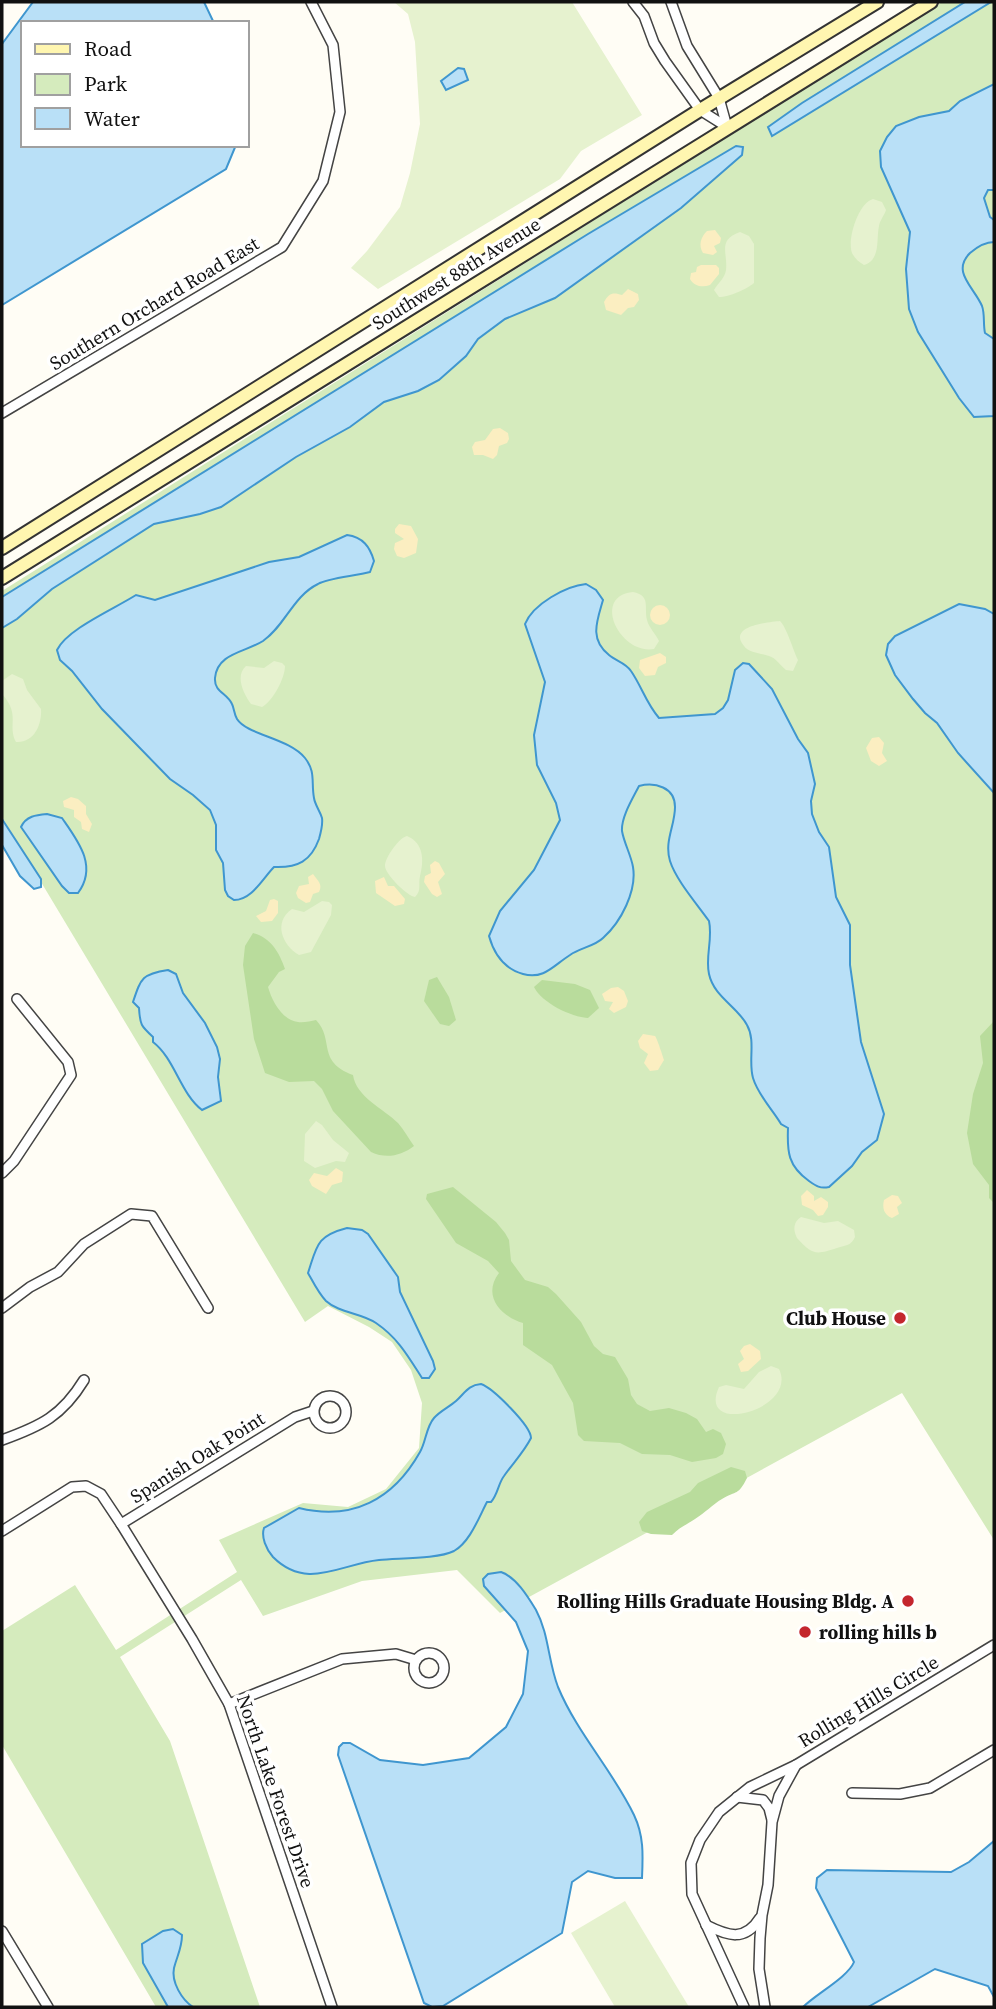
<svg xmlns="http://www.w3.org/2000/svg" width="996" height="2009" font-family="'Source Serif 4',serif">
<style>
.green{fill:#d5ebbd}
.forest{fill:#b9dc9c}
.sand{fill:#fbeec1}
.pitch{fill:#e6f2cf}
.water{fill:#b9e0f7;stroke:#3f96cf;stroke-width:2}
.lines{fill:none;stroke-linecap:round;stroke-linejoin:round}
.minor-casing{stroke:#444;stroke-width:12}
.secondary-casing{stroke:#333;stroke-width:16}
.minor{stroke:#fff;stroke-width:9}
.secondary{stroke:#fff6b0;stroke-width:12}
.poi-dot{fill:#c4262e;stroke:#fff;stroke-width:2.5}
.labels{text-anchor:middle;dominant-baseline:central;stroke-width:7;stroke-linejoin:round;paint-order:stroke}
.street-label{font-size:19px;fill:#111;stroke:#fff}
.poi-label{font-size:19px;font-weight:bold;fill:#111;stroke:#fff;text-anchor:end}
</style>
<rect width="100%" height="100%" fill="#fffdf5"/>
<polygon class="green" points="942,2 994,2 994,1540 902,1393 500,1613 457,1570 362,1581 263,1616 241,1580 120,1657 170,1741 260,2007 156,2007 2,1745 2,1631 75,1585 116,1650 237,1572 219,1540 303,1503 348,1507 386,1489 419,1448 422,1403 411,1370 392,1342 369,1327 328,1306 305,1322 2,817 2,591"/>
<g class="forest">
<path d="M253,933c18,5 26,19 32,36l-6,3 -11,15c4,14 14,33 30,35 5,1 13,-1 18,-2 19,20 0,41 37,55 3,22 31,34 45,48 6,7 11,16 16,23 -13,10 -28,13 -43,6l-38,-41 -11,-22 -8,-8 -25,1 -24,-9 -11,-34 -11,-74 2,-19z"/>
<polygon points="437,977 449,997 456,1020 449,1026 440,1024 424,1001 429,980"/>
<path d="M542,980l33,4 15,6 9,18 -11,10c-17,-1 -46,-15 -54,-31z"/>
<polygon points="994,1021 994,1203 989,1198 989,1185 973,1164 967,1133 973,1094 983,1063 980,1036"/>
<path d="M453,1187l43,35 9,11 4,7 2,21 14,19 23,7 8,7 25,28 13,24 9,8 12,3 13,22 3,16 6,9 13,7 19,-3 17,5 11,6 9,13 7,-3 8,4 5,11 -3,10 -7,4 -24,4 -22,-7 -28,-1 -22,-11 -36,-2 -6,-6 -5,-32 -21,-38 -29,-20v-22c-23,-7 -41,-28 -24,-50l-11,-12 -32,-18 -30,-44 1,-5z"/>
<path d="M731,1467l14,4 2,7c-9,18 -10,12 -25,21 -9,5 -17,14 -27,20 -9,6 -15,8 -23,16l-21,-1 -9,-3 -3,-9 8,-10 43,-20 8,-9z"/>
</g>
<g class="sand">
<path d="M715,230l6,8 -1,5 -6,3 3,6 -4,3 -10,-2c-5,-8 -2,-16 4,-22z"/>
<path d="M701,265h15l3,3v6l-9,11c-8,3 -16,1 -20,-6l1,-6 5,-1 1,-5z"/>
<path d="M628,289l10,5 1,6 -5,7 -6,1 -7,7 -15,-5 -2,-8c5,-9 9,-10 18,-7z"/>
<polygon points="500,428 508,433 509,439 507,443 499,446 497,455 493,459 483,455 474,455 472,447 475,442 485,440 493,429"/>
<polygon points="399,524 411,526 418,539 416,553 404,558 397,556 394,549 395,543 404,539 395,533 395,529"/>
<circle cx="660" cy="615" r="10"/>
<polygon points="660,653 666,657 666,663 658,667 655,675 645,676 639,668 640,660"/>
<polygon points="879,737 884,743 882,753 887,761 879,766 871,761 866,748 872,738"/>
<polygon points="71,797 78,799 86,806 86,814 92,824 89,832 82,829 81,822 74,817 74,810 64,807 63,801"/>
<polygon points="435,861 439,863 445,874 438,882 442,894 437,897 432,894 424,882 425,876 431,873 430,865"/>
<path d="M313,874c5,7 10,10 6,18l-6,2 -3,8 -4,1 -8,-5 -2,-5 3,-7 10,-2 -1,-7z"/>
<polygon points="384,877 388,886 394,886 405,899 404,904 395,906 376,893 375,881"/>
<polygon points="274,899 278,901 278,913 272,921 261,922 256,916 266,911 270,900"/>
<polygon points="618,987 624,991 628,1001 626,1007 614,1013 609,1009 613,1002 605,1001 602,994 611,988"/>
<path d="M643,1034l12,2c2,2 8,21 9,24l-6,10 -8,1 -6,-8 4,-9 -8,-6 -2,-7z"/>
<polygon points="336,1168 343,1172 342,1182 332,1185 326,1194 312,1186 309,1180 314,1173 327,1176"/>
<polygon points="807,1190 814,1196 814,1201 821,1197 828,1202 828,1207 823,1215 818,1216 813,1210 802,1205 801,1196"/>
<path d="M892,1195l6,1 4,7 -5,4 2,7 -7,4c-8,-3 -10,-10 -8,-18z"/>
<polygon points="750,1344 760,1351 761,1359 748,1371 741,1372 738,1364 744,1359 740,1351 744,1346"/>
</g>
<g class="pitch">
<polygon points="394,2 572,2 642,115 581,151 560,179 378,289 351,268 367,251 400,207 410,173 420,124 415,42 408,14"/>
<path d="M873,199l9,3 4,8c-2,6 -6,10 -7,16 -3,13 2,34 -15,39 -5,-3 -9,-6 -12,-12 -5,-13 6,-50 21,-54z"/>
<path d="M740,232l9,4 5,8v39c-7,6 -25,14 -35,14l-5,-7c4,-7 11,-12 12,-20 2,-17 -9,-30 14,-38z"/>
<path d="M633,592c18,4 11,14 14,28 2,8 9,14 12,21l-5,8c-34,6 -63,-53 -21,-57z"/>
<path d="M780,621c7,7 13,29 18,39l-5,11 -7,-1c-6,-5 -10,-12 -17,-14 -8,-3 -20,-3 -25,-10 -17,-20 25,-24 36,-25z"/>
<path d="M274,661l8,2 3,3c0,12 -12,35 -23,41l-11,-3c-8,-11 -16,-28 -5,-38l18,2z"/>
<path d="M12,674l11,5 4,11 14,19c1,16 -7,34 -25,33 -9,-17 5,-27 -14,-48v-13z"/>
<path d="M407,836c17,7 17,25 13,40 -2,9 2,14 -5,21 -8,-1 -30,-23 -30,-31 0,-9 15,-29 22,-30z"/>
<path d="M322,901l7,1 3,3 -1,10 -20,37 -12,3c-17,-10 -26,-33 -7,-46l12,3z"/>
<polygon points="316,1121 322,1125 333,1140 349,1153 345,1162 336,1161 315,1168 304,1161 305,1134"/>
<path d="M801,1217l23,6 14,-2 16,9 1,7c-4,9 -9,8 -18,11 -21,7 -25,7 -40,-10 -4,-8 -4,-16 4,-21z"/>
<path d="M771,1366l8,3c20,41 -83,68 -60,18l7,-2 18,4 15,-17z"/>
<polygon points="625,1901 689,2007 615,2007 571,1933"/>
</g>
<g class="water">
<polygon points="33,2 204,2 214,23 23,23 23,145 236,145 226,169 2,305 2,44"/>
<polygon points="965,2 991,2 772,136 768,127 802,103"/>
<polygon points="458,68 464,69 468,80 446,90 441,81"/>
<path d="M994,84v106h-6l-4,8 6,19 4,3v22c-9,0 -17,5 -24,11 -19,19 4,34 12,53 3,8 1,18 3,27l9,6v77l-20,1 -15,-19 -41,-66 -9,-23 -3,-40 4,-37 -29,-65 -1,-16 7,-14 9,-11 23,-9 30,-6 11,-10z"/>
<polygon points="736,146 743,147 742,155 681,208 555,298 505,319 478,339 466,356 439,380 418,391 384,402 350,427 296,457 221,507 200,514 154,524 52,589 17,619 2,628 2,597 588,234"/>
<path d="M347,535c16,2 23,12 27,26l-4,11c-14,4 -42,6 -52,12 -25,12 -33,42 -55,57 -17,11 -46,12 -48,37 -1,14 12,15 17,26 2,4 2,10 5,15 10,16 52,19 68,39 11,14 6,24 9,40 1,7 6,13 8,20 1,7 -1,14 -3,21 -8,22 -21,29 -45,28 -11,11 -22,33 -40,33l-6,-4 -3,-6 -2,-27 -7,-13v-25l-6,-15 -17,-15 -23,-16 -68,-70 -30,-38 -12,-11 -3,-10c10,-21 57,-41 79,-55l19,5 114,-38 30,-5z"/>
<path d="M586,584l10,6 7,10c-6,21 -14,39 6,55 7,6 17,8 22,16 11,16 15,32 28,47l56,-4 8,-6 5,-8 7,-30 8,-7 6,1 23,25 26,50 10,14 7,31 -4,17 1,13 7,18 10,15 7,50 14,28v40l11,77 23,72 -7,26 -15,12 -10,14 -23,21c-9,2 -13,-1 -20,-6 -21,-15 -22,-29 -21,-53l-7,-4c-9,-15 -23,-29 -28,-46 -5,-17 3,-37 -6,-53 -10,-19 -33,-28 -38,-51 -4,-17 4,-35 0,-53 -12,-17 -33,-41 -39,-60 -6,-20 5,-35 5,-54 0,-20 -20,-25 -36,-21 -6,12 -18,31 -17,45 2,12 9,24 11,36 4,24 -12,55 -30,71 -8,8 -23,10 -33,17 -16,10 -26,25 -47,19 -18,-5 -29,-20 -34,-38l11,-25 34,-41 26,-50 -4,-17 -19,-38 -3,-30 11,-53 -20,-58c8,-20 41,-38 61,-40z"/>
<polygon points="959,604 985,609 994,614 994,793 958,753 937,723 925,713 913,699 895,675 886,655 888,644 895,636"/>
<path d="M47,814l15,4c16,23 36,48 16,75h-9l-7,-7 -41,-59c5,-11 15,-12 26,-13z"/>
<polygon points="2,819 41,879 41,887 34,889 20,876 2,845"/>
<path d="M168,970l8,4 7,19 22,30 12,24 3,12 -2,18 3,24 -19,9c-22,-17 -27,-51 -49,-68v-5c-12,-11 -13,-12 -14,-29l-6,-6c8,-24 9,-28 35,-32z"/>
<path d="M347,1228l15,2 6,4 30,43 2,15 33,69 2,8 -6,9h-7c-14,-22 -24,-40 -46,-55 -14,-10 -37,-10 -50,-22 -7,-7 -13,-19 -18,-28 9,-27 8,-37 39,-45z"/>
<path d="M481,1384c12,4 50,42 50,54 -7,14 -18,25 -27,38 -6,8 -6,18 -13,26h-4c-8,15 -17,40 -33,49 -16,8 -56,7 -75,9 -39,4 -72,31 -106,-3 -7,-8 -12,-20 -9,-29l35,-20c53,13 94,-8 121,-56 6,-10 6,-25 14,-34 6,-7 15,-11 22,-17 9,-8 12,-16 25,-17z"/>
<path d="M501,1572c15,5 27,25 35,38 13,24 12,51 22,77 19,46 55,84 76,128 10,21 9,40 8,63h-27l-27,-7 -16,11 -10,51 -119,73 -11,1 -8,-4 -86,-248 1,-8 4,-4h7l30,17 43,5 46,-7 37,-31 17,-33 5,-43 -12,-29 -32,-36 -1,-7 5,-5z"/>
<path d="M994,1841v156l-6,-11 -53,-17 -67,38h-65c13,-13 45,-30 51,-45l-38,-74 1,-10 10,-8 124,2 18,-10z"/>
<path d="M173,1929l9,6c0,13 -5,21 -8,33 -3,14 8,32 19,39h-25l-25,-44 -1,-19 21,-13z"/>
</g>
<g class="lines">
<g class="minor-casing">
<g id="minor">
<polyline points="633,2 644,16 654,43 665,61 700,110 727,127"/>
<polyline points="671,2 687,46 719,98 727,127"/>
<polyline points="2,413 282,247 323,181 340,112 333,45 311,2"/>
<polyline points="2,1173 14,1161 71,1075 68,1062 17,999"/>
<polyline points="2,1308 30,1287 58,1272 84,1244 131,1214 152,1216 208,1308"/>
<circle cx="330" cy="1412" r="16"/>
<path d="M2,1440c39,-14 60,-24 82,-60"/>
<polyline points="121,1524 192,1639 229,1704 332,2007"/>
<polyline points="2,1531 72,1487 86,1486 101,1494 121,1524 295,1417 313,1411"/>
<circle cx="429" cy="1668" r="15"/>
<polyline points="229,1704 342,1659 396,1654 416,1660"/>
<polyline points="852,1793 900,1794 930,1788 994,1750"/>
<polyline points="737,1797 763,1800 769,1808 772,1820"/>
<path d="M706,1925c22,11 39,17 54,-7"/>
<polyline points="2,1931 48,2007"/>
<polyline points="744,2007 692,1894 691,1863 700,1840 719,1812 750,1787 796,1765 994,1645"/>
<polyline points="765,2007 759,1969 760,1938 762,1915 768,1885 772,1822 779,1796 796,1765"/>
</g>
</g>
<g class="secondary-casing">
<g id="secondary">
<polyline points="2,548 700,110 877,2"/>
<polyline points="2,578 931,2"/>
</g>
</g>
<use href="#minor" class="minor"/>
<use href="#secondary" class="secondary"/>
</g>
<g class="poi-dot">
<circle cx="900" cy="1318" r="7"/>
<circle cx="908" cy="1601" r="7"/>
<circle cx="805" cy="1632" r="7"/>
</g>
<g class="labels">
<g class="street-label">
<text transform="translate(456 273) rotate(-32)">Southwest 88th Avenue</text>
<text transform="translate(154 303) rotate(-31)">Southern Orchard Road East</text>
<text transform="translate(197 1457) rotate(-32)">Spanish Oak Point</text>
<text transform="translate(868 1701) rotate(-31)">Rolling Hills Circle</text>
<text transform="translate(276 1791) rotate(71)">North Lake Forest Drive</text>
</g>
<g class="poi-label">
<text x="886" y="1318">Club House</text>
<text x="894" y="1601">Rolling Hills Graduate Housing Bldg. A</text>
<text x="819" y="1632" text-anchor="start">rolling hills b</text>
</g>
</g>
<rect width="996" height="2009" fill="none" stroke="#111111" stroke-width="7"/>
<rect x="21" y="21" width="228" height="126" fill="#ffffff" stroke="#a0a0a0" stroke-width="2"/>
<rect x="35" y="44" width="35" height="10" fill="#fff6b0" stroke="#a0a0a0" stroke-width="2"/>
<text x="84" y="56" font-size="21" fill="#111111">Road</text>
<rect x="35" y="74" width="35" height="21" fill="#d5ebbd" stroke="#a0a0a0" stroke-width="2"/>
<text x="84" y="91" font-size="21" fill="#111111">Park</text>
<rect x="35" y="108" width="35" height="21" fill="#b9e0f7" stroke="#a0a0a0" stroke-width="2"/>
<text x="84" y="126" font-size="21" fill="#111111">Water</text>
</svg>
